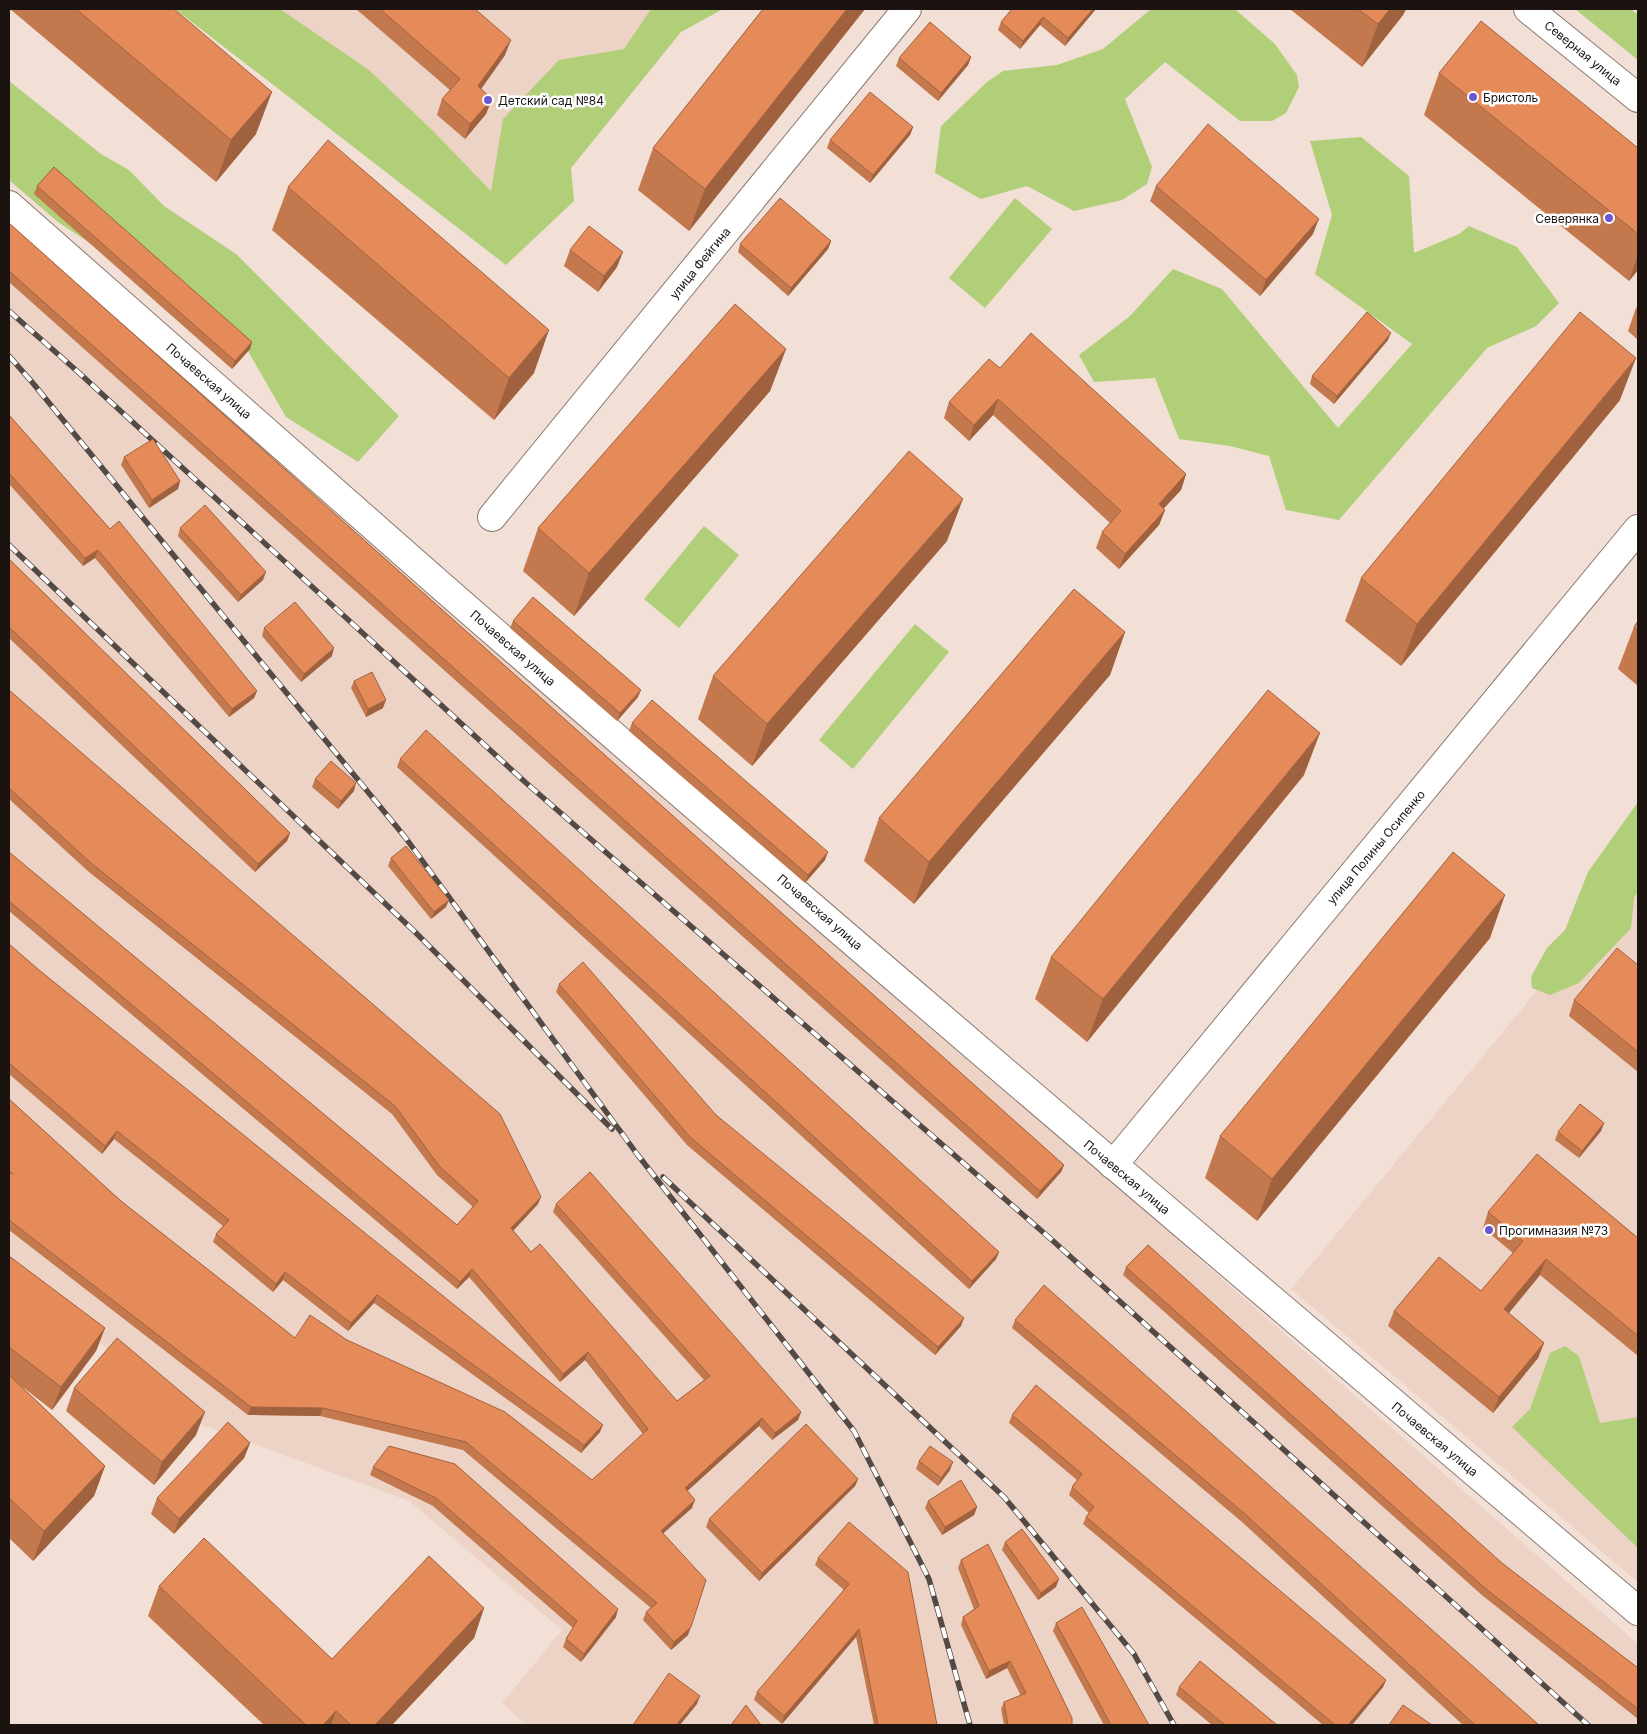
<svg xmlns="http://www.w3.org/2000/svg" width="1647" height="1734" font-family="Inter,sans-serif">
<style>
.built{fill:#edd3c5}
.green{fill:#b1ce79}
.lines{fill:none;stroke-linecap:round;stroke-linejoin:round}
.minor-casing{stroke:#8b7a71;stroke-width:30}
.tertiary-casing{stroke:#8b7a71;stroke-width:30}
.minor{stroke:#fff;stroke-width:28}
.tertiary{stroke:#fff;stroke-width:28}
.rail-casing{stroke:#544a45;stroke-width:5.5}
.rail{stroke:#fff;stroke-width:4;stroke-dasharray:11;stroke-linecap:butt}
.wall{fill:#c4784d}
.shaded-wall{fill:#a0613e}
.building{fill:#e48b59;stroke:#a0613e}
.poi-dot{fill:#6c57d1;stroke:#fff;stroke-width:2}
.labels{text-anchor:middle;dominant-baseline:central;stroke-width:5;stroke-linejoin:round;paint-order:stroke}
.street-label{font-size:12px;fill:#1a1310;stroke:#fff}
.poi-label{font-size:12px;fill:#1a1310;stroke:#fff;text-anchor:start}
</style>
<rect width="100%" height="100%" fill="#f2dfd6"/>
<g class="built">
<polygon points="241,9 699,9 515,238"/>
<polygon points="9,215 1638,1644 1638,1725 526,1725 502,1703 562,1630 409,1501 202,1425 9,1271"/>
<polygon points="1638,837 1638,1582 1291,1289 1582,936"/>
</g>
<g class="green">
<polygon points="175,9 280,9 369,70 432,130 491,191 503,119 559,60 624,49 651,9 723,9 681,32 571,168 574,201 506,265"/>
<polygon points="1151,9 1233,9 1236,10 1275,44 1297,75 1299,87 1286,113 1272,121 1240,121 1165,62 1125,99 1152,167 1147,184 1122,200 1074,211 1027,186 981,199 935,173 941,126 987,82 1003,71 1057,65 1103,49"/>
<polygon points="1575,9 1631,9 1638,15 1638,60"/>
<polygon points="9,81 101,154 129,170 164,206 236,254 399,416 358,462 286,417 245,346 58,222 9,180"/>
<polygon points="1361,137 1409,176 1414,253 1459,234 1469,226 1517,247 1559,303 1536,326 1487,348 1339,520 1286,510 1269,456 1230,446 1179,439 1155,378 1094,382 1079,355 1129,317 1173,269 1222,289 1338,428 1412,344 1315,274 1332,215 1310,141"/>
<polygon points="1015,198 1052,229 985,308 949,278"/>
<polygon points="704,526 739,555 679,628 644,599"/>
<polygon points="915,624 949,652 853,769 819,740"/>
<polygon points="1638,802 1638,891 1634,898 1631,928 1579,983 1550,995 1532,988 1531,977 1547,948 1565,930 1588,872"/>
<polygon points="1565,1346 1579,1356 1600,1423 1638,1417 1638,1548 1512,1427 1530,1409 1550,1353"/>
</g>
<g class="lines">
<g class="minor-casing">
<g id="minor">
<path d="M9,205c143,126 286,253 430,379 397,346 798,686 1199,1027"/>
<polyline points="492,517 907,9"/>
<polyline points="1113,1165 1638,529"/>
</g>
</g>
<g class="tertiary-casing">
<polyline id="tertiary" points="1528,9 1638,98"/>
</g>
<use href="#minor" class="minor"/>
<use href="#tertiary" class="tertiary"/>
<g class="rail-casing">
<g id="rail">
<polyline points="9,311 77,371 525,782 1052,1240 1588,1725"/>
<polyline points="9,356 32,382 206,595 405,837 637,1154 854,1431 929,1579 970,1725"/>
<polyline points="9,545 415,932 612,1129"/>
<polyline points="663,1177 1004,1497 1134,1654 1174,1725"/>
</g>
</g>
<use href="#rail" class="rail"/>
</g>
<g class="wall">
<polygon points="10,9 174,9 256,134 216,182"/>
<polygon points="356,9 475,9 505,55 481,89 492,99 486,114 465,139 437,115 442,99 450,90"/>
<polygon points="763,9 865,9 689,231 638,190 653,148"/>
<polygon points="1012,9 1096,9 1065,46 1040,25 1020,49 998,30 1001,22"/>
<polygon points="1290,9 1406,9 1403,15 1362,67"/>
<polygon points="971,57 968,65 938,101 896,66 899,58"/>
<polygon points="1439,73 1638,148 1638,270 1629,281 1424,115"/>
<polygon points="913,127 910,135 870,183 827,148 830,140"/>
<polygon points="37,186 252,342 250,349 232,369 34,194"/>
<polygon points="1156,186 1313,234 1260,296 1150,201"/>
<polygon points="288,187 534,373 494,420 272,230"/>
<polygon points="9,223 1064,1165 1061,1172 1037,1199 9,282"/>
<polygon points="831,241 828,249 788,296 738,252 740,244"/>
<polygon points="570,250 617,267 598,292 564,266"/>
<polygon points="1638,306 1638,340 1628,331 1636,308"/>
<polygon points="1388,340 1334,404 1310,384 1312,376"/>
<polygon points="786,349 770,391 574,616 523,571 538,528"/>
<polygon points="1000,368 1186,474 1181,490 1163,509 1165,510 1159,525 1119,569 1096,548 1102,532 1110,523 993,415 969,441 944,418 949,402"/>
<polygon points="1620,400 1401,666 1345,621 1361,578"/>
<polygon points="9,415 110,529 257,691 254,698 229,717 95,558 83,566 9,484"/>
<polygon points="124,457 180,481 178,489 149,508 121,465"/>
<polygon points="180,528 263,580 238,602 178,536"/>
<polygon points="947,541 752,766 698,719 713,676"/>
<polygon points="9,559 290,833 287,841 255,872 9,638"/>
<polygon points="513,621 638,697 617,721 510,628"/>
<polygon points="1638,621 1638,686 1618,669 1634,627"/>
<polygon points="264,628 332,656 301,682 262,636"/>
<polygon points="1125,632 1110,675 914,904 864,861 879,818"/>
<polygon points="354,681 383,708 366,717 351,688"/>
<polygon points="9,690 538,1204 513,1231 531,1252 677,1401 704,1380 553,1212 556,1204 801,1412 798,1420 772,1440 759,1426 687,1491 692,1508 663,1533 688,1635 671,1650 643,1620 646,1612 651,1608 463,1450 320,1416 248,1415 9,1230 9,1099 121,1201 295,1338 347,1340 592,1480 643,1434 585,1360 560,1382 469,1277 457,1289 9,911 9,852 457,1225 473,1207 437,1175 392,1114 89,872 9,799"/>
<polygon points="632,723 825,860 805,883 629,731"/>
<polygon points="400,759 999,1252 996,1259 969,1289 397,767"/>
<polygon points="1304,775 1087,1042 1035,999 1051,957"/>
<polygon points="315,779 354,791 338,809 312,787"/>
<polygon points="391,858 446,907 431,919 388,866"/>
<polygon points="1490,938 1257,1221 1205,1178 1220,1136"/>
<polygon points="9,944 39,970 600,1432 581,1453 374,1303 348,1331 283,1280 273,1292 213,1242 216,1234 223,1226 114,1139 102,1154 9,1074"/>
<polygon points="1638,965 1638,1072 1569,1016 1574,1000"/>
<polygon points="559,984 716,1115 961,1326 935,1355 687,1145 556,992"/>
<polygon points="1604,1123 1601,1131 1579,1158 1555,1140 1558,1132"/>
<polygon points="1488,1212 1638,1238 1638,1356 1540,1275 1509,1313 1544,1343 1538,1358 1493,1413 1388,1326 1394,1311 1481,1291 1513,1253 1483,1228"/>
<polygon points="9,1256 105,1328 96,1351 52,1410 20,1385 105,1466 94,1496 33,1561 9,1538"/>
<polygon points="1126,1267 1502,1563 1638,1668 1638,1719 1483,1596 1123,1275"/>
<polygon points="1015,1320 1539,1725 1463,1725 1242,1522 1012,1328"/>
<polygon points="74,1388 196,1435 154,1485 66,1411"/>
<polygon points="1012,1415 1386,1680 1383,1687 1352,1725 1323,1725 1083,1524 1086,1517 1089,1513 1069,1495 1072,1487 1077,1480 1009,1423"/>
<polygon points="250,1443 244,1458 174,1534 151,1514 157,1498"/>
<polygon points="919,1461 950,1470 938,1486 916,1469"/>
<polygon points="455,1464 616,1617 581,1662 563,1647 566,1639 573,1628 433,1506 370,1475 373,1467"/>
<polygon points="858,1479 855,1486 759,1581 706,1527 709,1519"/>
<polygon points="928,1501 977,1507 974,1515 942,1535 925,1508"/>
<polygon points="849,1522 937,1725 874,1725 856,1637 782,1724 754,1700 757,1692 844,1590 815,1565 818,1558"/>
<polygon points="1005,1542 1056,1587 1038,1600 1002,1550"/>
<polygon points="961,1560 1072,1725 1004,1725 1001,1709 1004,1702 1021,1696 1007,1668 986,1679 961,1625 963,1617 974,1609 958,1568"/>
<polygon points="159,1586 332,1659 484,1608 474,1638 392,1725 264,1725 148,1616"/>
<polygon points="1056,1623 1149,1725 1104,1725 1053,1631"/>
<polygon points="1179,1687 1277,1725 1212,1725 1176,1695"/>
</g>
<g class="shaded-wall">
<polygon points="847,9 865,9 689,231 705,189"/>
<polygon points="1093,9 1096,9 1065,46 1068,38"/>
<polygon points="1390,9 1406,9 1403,15 1362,67 1378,24"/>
<polygon points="1043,17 1040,25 1020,49 1023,41"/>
<polygon points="511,40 505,55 472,102 478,86"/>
<polygon points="971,57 968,65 938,101 941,93"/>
<polygon points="272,92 256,134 216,182 231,140"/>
<polygon points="492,99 486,114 465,139 470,124"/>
<polygon points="913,127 910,135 870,183 873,175"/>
<polygon points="1319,219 1313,234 1260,296 1266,280"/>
<polygon points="831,241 828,249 788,296 791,288"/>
<polygon points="623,252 617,267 598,292 604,276"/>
<polygon points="1638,255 1638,270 1629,281"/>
<polygon points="549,330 534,373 494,420 509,378"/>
<polygon points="1391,333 1388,340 1334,404 1337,396"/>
<polygon points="252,342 250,349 232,369 235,361"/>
<polygon points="786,349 770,391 574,616 589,573"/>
<polygon points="1636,358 1620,400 1401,666 1417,624"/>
<polygon points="998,399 993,415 969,441 974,425"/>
<polygon points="1186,474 1181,490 1153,520 1159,504"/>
<polygon points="180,481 178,489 149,508 152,500"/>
<polygon points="963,499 947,541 752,766 767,724"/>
<polygon points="1165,510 1159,525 1119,569 1125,554"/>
<polygon points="98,550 95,558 83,566 85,558"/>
<polygon points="266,572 263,580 238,602 241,595"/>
<polygon points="1125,632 1110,675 914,904 929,862"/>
<polygon points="334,648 332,656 301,682 304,674"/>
<polygon points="641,690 638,697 617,721 620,713"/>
<polygon points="257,691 254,698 229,717 232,709"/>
<polygon points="386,700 383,708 366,717 368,709"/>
<polygon points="1320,733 1304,775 1087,1042 1103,999"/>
<polygon points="356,783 354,791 338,809 341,801"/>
<polygon points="290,833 287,841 255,872 258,864"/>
<polygon points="828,852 825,860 805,883 808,875"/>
<polygon points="1505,895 1490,938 1257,1221 1272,1179"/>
<polygon points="449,900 446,907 431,919 434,912"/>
<polygon points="1604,1123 1601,1131 1579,1158 1582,1151"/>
<polygon points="117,1131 114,1139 102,1154 105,1146"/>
<polygon points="1064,1165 1061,1172 1037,1199 1040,1191"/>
<polygon points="541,1197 538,1204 508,1236 511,1228"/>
<polygon points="999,1252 996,1259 969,1289 972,1281"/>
<polygon points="1546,1259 1540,1275 1499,1325 1504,1309"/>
<polygon points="472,1269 469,1277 457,1289 460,1282"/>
<polygon points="285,1272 283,1280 273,1292 276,1284"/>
<polygon points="377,1295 374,1303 348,1331 351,1323"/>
<polygon points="964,1318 961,1326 935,1355 938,1347"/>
<polygon points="105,1328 96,1351 52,1410 61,1387"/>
<polygon points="1544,1343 1538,1358 1493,1413 1499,1397"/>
<polygon points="588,1352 585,1360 560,1382 563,1374"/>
<polygon points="251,1407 323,1408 320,1416 248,1415"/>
<polygon points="205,1412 196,1435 154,1485 162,1462"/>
<polygon points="801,1412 798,1420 772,1440 775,1433"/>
<polygon points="762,1418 759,1426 682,1496 685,1488"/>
<polygon points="603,1425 600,1432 581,1453 584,1445"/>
<polygon points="250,1443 244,1458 174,1534 179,1519"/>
<polygon points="953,1462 950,1470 938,1486 941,1478"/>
<polygon points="105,1466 94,1496 33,1561 44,1531"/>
<polygon points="858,1479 855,1486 759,1581 762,1573"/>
<polygon points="695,1500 692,1508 658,1538 661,1531"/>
<polygon points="977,1507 974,1515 942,1535 945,1527"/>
<polygon points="1059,1579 1056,1587 1038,1600 1041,1593"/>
<polygon points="484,1608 474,1638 392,1725 375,1725"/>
<polygon points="618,1609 616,1617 581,1662 584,1654"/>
<polygon points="691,1627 688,1635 671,1650 674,1642"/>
<polygon points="859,1629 856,1637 782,1724 784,1716"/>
<polygon points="1010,1661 1007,1668 986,1679 989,1671"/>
<polygon points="1386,1680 1383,1687 1352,1725 1348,1725"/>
<polygon points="700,1696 697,1704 680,1725 676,1725"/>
<polygon points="336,1711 331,1725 323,1725"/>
</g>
<g class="building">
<polygon points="76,9 174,9 272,92 231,140"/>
<polygon points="380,9 475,9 511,40 478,86 492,99 470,124 442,99 460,79"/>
<polygon points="763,9 847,9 705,189 653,148"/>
<polygon points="1012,9 1093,9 1068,38 1043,17 1023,41 1001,22"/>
<polygon points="1358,9 1390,9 1378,24"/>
<polygon points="1481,21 1638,148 1638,234 1439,73"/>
<polygon points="930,22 971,57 941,93 899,58"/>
<polygon points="870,92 913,127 873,175 830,140"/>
<polygon points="1208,124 1319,219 1266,280 1156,186"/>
<polygon points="328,140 549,330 509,378 288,187"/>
<polygon points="54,167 252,342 235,361 37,186"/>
<polygon points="780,198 831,241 791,288 740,244"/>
<polygon points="9,223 1064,1165 1040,1191 9,271"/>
<polygon points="589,226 623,252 604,276 570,250"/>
<polygon points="735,304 786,349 589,573 538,528"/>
<polygon points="1367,312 1391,333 1337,396 1312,376"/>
<polygon points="1580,312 1636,358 1417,624 1361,578"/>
<polygon points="1031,333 1186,474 1159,504 1165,510 1125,554 1102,532 1121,511 998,399 974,425 949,402 989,359 1000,368"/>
<polygon points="9,415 110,529 119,521 257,691 232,709 98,550 85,558 9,473"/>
<polygon points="153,439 180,481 152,500 124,457"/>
<polygon points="909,451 963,499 767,724 713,676"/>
<polygon points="205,505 266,572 241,595 180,528"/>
<polygon points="9,559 290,833 258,864 9,627"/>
<polygon points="1074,589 1125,632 929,862 879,818"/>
<polygon points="533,597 641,690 620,713 513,621"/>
<polygon points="295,602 334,648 304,674 264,628"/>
<polygon points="1638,621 1638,631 1634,627"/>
<polygon points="372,672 386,700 368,709 354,681"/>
<polygon points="9,690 500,1114 541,1197 511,1228 531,1252 540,1244 677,1401 710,1376 556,1204 590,1172 801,1412 775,1433 762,1418 685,1488 695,1500 661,1531 706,1580 691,1627 674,1642 646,1612 657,1603 466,1442 323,1408 251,1407 9,1220 9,1172 13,1174 9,1171 9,1099 121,1201 295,1338 310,1315 347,1340 505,1412 592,1480 648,1429 588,1352 563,1374 472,1269 460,1282 9,901 9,852 457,1225 478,1201 440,1167 395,1106 92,864 9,788"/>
<polygon points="1268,690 1320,733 1103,999 1051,957"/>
<polygon points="652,700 828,852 808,875 632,723"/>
<polygon points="426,730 999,1252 972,1281 400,759"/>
<polygon points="331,761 356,783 341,801 315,779"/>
<polygon points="406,846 449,900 434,912 391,858"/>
<polygon points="1453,852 1505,895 1272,1179 1220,1136"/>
<polygon points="9,944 39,970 603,1425 584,1445 377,1295 351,1323 285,1272 276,1284 216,1234 229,1220 117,1131 105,1146 9,1063"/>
<polygon points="1617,948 1638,965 1638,1052 1574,1000"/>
<polygon points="583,962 716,1115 964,1318 938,1347 690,1137 559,984"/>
<polygon points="1580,1104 1604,1123 1582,1151 1558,1132"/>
<polygon points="1537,1154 1638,1238 1638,1336 1546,1259 1504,1309 1544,1343 1499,1397 1394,1311 1439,1257 1481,1291 1523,1241 1488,1212"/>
<polygon points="1148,1245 1502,1563 1638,1668 1638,1709 1486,1589 1126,1267"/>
<polygon points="9,1256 105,1328 61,1387 9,1347"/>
<polygon points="1044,1285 1539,1725 1475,1725 1245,1514 1015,1320"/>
<polygon points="117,1338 205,1412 162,1462 74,1388"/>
<polygon points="9,1375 105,1466 44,1531 9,1498"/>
<polygon points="1036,1385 1386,1680 1348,1725 1335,1725 1086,1517 1094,1507 1072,1487 1082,1474 1012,1415"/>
<polygon points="228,1422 250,1443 179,1519 157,1498"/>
<polygon points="806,1424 858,1479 762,1573 709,1519"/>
<polygon points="389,1446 455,1464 618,1609 584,1654 566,1639 577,1621 436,1498 373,1467"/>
<polygon points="930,1446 953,1462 941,1478 919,1461"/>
<polygon points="961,1480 977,1507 945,1527 928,1501"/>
<polygon points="849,1522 908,1572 937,1725 878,1725 859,1629 784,1716 757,1692 849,1584 818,1558"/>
<polygon points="1022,1529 1059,1579 1041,1593 1005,1542"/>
<polygon points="204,1538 332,1659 429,1556 484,1608 375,1725 351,1725 336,1711 323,1725 306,1725 159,1586"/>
<polygon points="988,1544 1072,1718 1072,1725 1008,1725 1004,1702 1026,1693 1010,1661 989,1671 963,1617 979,1606 961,1560"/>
<polygon points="1082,1607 1149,1725 1111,1725 1056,1623"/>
<polygon points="1200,1661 1277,1725 1225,1725 1179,1687"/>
<polygon points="669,1673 700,1696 676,1725 633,1725"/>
<polygon points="746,1705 761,1725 731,1725"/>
<polygon points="1403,1705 1432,1725 1389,1725"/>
</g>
<g class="poi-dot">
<circle cx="1473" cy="97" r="5"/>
<circle cx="488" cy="100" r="5"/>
<circle cx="1609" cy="218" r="5"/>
<circle cx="1489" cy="1230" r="5"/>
</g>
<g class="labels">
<g class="street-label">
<text transform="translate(1583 53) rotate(39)">Северная улица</text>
<text transform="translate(700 263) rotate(-51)">улица Фейгина</text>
<text transform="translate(209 381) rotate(41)">Почаевская улица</text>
<text transform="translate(513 648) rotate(41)">Почаевская улица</text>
<text transform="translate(1376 847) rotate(-50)">улица Полины Осипенко</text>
<text transform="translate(820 912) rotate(41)">Почаевская улица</text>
<text transform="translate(1127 1177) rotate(40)">Почаевская улица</text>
<text transform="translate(1435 1439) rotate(40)">Почаевская улица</text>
</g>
<g class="poi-label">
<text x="1483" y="97">Бристоль</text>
<text x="498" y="100">Детский сад №84</text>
<text x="1599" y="218" text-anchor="end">Северянка</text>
<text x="1499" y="1230">Прогимназия №73</text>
</g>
</g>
<rect width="1647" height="1734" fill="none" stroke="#1a1310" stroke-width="20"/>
</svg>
